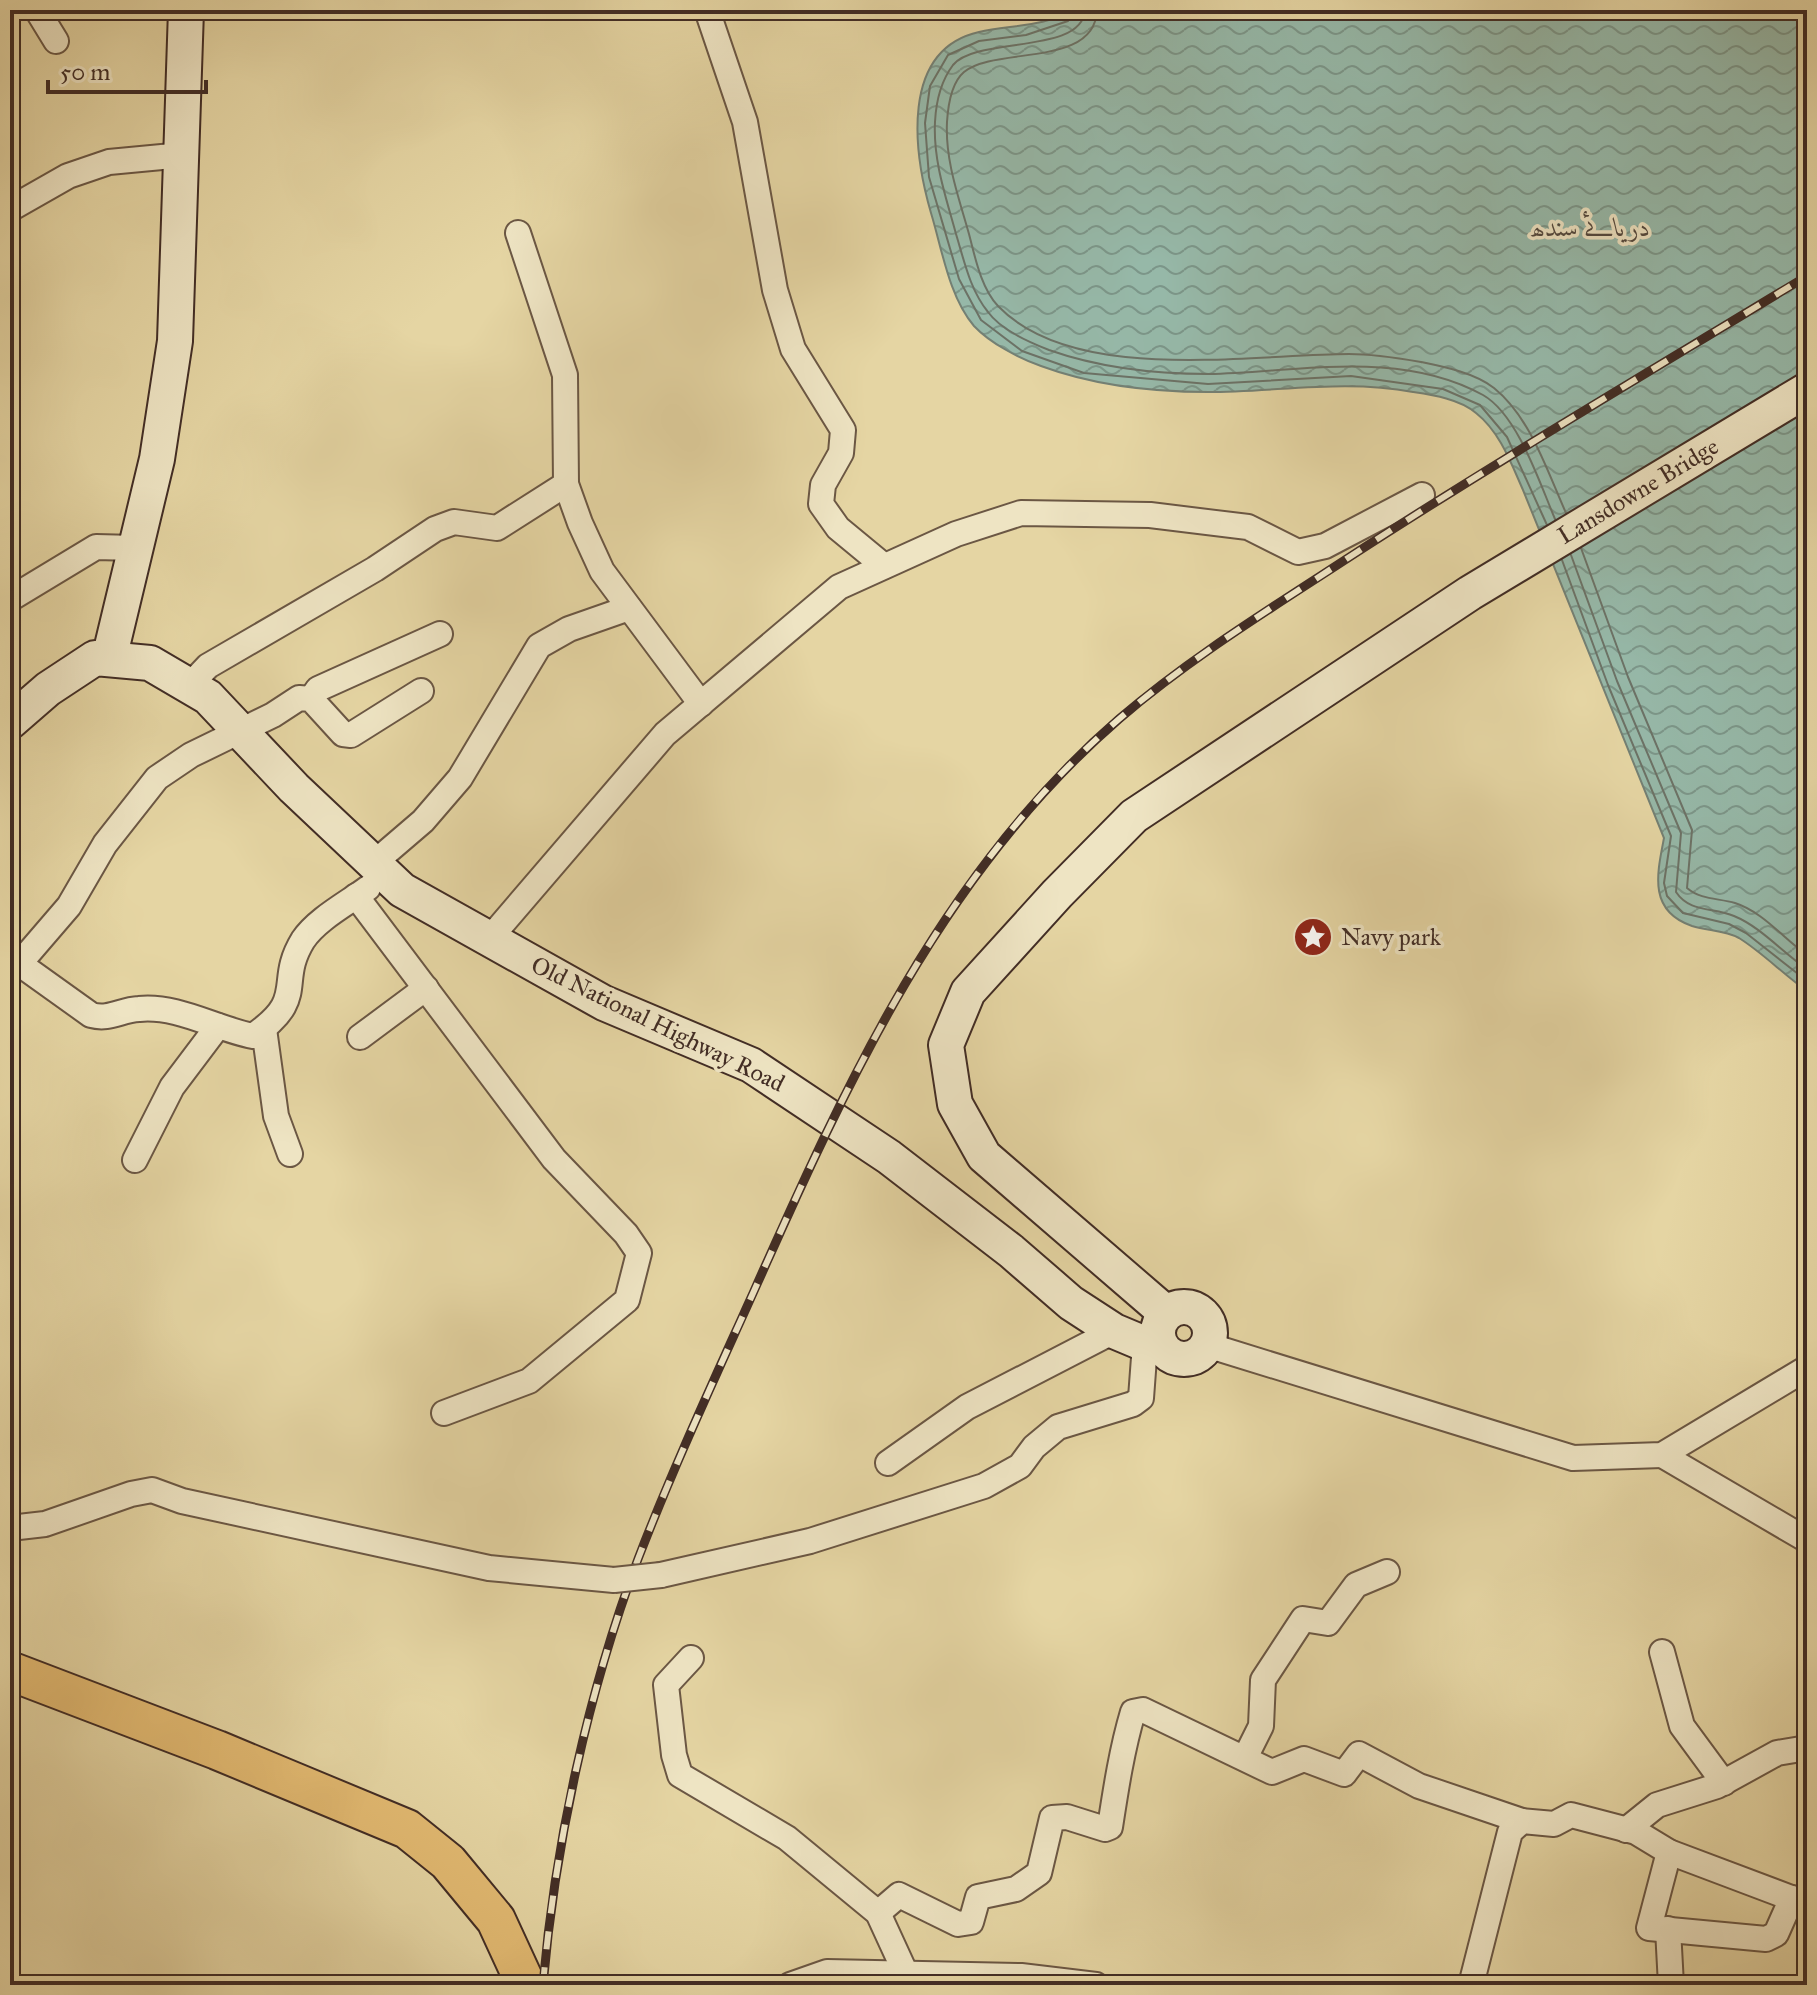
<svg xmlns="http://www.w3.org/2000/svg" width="1817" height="1995" font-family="'IM FELL Great Primer',Amiri,serif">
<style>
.water{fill:url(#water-waves);stroke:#748074;stroke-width:2}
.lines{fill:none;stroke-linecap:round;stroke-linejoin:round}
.shore{stroke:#6c7266;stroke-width:2}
.minor-casing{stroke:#6b5744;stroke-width:28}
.secondary-casing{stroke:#422d25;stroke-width:38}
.primary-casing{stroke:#422d25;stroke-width:42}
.minor{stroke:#eee4c3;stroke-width:24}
.secondary{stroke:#eee4c3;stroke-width:34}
.primary{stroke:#e2ba72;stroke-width:38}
.rail-casing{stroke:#422d25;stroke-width:9}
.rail{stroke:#eee4c3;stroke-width:6;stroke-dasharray:18;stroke-linecap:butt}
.minor-bridge-casing{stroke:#6b5744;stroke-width:28;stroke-linecap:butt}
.minor-bridge{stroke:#eee4c3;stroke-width:24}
.labels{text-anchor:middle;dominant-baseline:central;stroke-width:7;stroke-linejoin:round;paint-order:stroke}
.street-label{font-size:24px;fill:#422d25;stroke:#eee4c3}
.poi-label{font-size:24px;fill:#422d25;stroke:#eee4c3;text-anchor:start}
.water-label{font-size:26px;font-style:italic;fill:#53493f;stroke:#eee4c3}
</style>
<defs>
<pattern id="water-waves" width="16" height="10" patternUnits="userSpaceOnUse" patternTransform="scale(2)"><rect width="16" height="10" fill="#96b8a8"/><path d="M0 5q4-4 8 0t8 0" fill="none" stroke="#7c9689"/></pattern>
</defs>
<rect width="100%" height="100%" fill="#e5d5a3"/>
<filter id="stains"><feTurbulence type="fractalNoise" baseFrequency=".0025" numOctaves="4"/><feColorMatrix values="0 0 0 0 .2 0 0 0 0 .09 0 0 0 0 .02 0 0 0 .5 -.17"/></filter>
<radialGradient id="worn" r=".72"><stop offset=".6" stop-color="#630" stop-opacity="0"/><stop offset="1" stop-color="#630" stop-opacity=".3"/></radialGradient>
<path class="water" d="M1073,10h734v981c-23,-16 -44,-38 -68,-53 -15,-8 -31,-7 -47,-12 -44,-15 -35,-52 -28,-88l-141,-348c-12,-27 -23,-58 -47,-77 -16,-14 -43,-18 -63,-21 -69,-13 -135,0 -205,0 -57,0 -113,-6 -167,-26 -22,-8 -50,-22 -67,-40 -25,-29 -32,-77 -43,-113 -17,-59 -32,-163 48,-181 31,-7 66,-5 94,-22z"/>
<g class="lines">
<g class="shore">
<polyline points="1075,10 1068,21 1026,35 979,41 948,55 930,86 925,123 929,177 959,279 981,320 1022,351 1084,373 1208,384 1351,376 1443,389 1480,405 1507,437 1547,525"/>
<path d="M1085,10c-3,45 -108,26 -132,55 -12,16 -17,37 -18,57 -2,39 11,75 21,112 8,26 14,56 32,78 13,18 41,30 61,38 51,18 106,24 160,24 90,-2 191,-25 274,21 35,20 57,89 72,124"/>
<path d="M1097,10c-2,58 -101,36 -133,62 -13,11 -16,34 -17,50 -2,39 12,76 22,112 6,23 12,54 29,72 76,79 253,48 351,48 23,0 49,4 72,8 24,5 54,11 73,26 37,30 53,83 72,125"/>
<path d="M1581,548l47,129 64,153 -5,58c14,12 31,10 48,15 28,9 48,35 72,52"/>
<path d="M1571,555l46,126 64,152 -5,59c14,21 37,15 58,24 27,11 49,37 73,53"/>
<polyline points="1562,560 1608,685 1671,836 1664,883 1667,896 1683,913 1729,924 1746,933 1807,981"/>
</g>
<g class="minor-casing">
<g id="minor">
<polyline points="37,10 56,41"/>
<polyline points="707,10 745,122 775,290 793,349 843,430 841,453 823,485 821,504 838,528 884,566"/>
<polyline points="10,209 68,176 109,162 183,155"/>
<polyline points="518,233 565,375 566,484 580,523 602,571 701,704"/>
<polyline points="10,599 96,547 135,548"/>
<polyline points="189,686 208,666 375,569 435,529 454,522 497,528 566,484"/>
<polyline points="311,699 318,689 440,634"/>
<polyline points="374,863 423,821 460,778 539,646 569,629 629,608"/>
<polyline points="356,896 554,1159 626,1234 639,1253 627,1300 529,1381 444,1413"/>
<polyline points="490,938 665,734 839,587 956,534 1021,513 1150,515 1248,527 1298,552 1325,546 1422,495"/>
<path d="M10,957l81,58c19,5 29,-5 48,-6 39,-4 77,20 114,27 56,-39 23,-52 50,-96 14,-21 45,-37 65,-52"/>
<polyline points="20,963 69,906 105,844 157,778 191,755 273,715 299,698 311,699 343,734 351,735 421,691"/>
<polyline points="264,1029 276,1116 290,1154"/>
<polyline points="360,1037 426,988"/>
<polyline points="135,1160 172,1087 218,1026"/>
<polyline points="1207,1345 1573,1458 1662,1455 1807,1368"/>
<polyline points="1662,1455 1807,1540"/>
<polyline points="888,1463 967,1407 1114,1331"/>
<polyline points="10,1528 45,1524 131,1494 152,1490 182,1501 489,1568 614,1580"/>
<polyline points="661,1575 810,1541 984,1486 1020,1466 1034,1447 1058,1427 1133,1404 1141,1398 1145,1344"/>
<polyline points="1662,1652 1682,1726 1724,1783"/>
<polyline points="691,1658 666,1685 674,1755 680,1775 787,1838 878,1913 906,1974"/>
<polyline points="1245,1758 1261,1726 1263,1680 1303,1619 1328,1623 1356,1585 1387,1572"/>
<polyline points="1626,1830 1657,1805 1717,1786 1777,1753 1807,1748"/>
<polyline points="1669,1852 1649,1928 1766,1939 1776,1934 1792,1898"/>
<path d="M878,1913l21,-18 59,29 13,-2 7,-25 38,-8 23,-16 13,-55 15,-1 38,12 5,-2c6,-39 12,-78 23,-115l10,-2 129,62 32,-13 40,15 15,-20 60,32 103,35"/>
<polyline points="1668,1929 1671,1985"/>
<polyline points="790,1985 827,1972 1021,1976 1096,1985"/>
<polyline points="1471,1985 1510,1832 1522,1821 1554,1824 1571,1815 1636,1832 1669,1852 1807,1904"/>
</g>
</g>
<g class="secondary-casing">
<g id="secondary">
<polyline points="109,659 157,459 175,341 186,10"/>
<polyline points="10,722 48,689 95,658 150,663 208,697 294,788 402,890 604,1003 751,1065 889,1157 1011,1251 1071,1303 1114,1331 1145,1344 1159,1342"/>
<circle cx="1184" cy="1333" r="26"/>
<polyline points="1166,1313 984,1156 955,1104 946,1045 968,992 1057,894 1134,816 1470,593 1807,390"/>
</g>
</g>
<g class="primary-casing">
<polyline id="primary" points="10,1671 217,1750 407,1829 448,1862 496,1920 526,1985"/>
</g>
<use href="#minor" class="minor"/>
<use href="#secondary" class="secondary"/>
<use href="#primary" class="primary"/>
<g class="rail-casing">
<path id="rail" d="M543,1985c12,-141 45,-293 95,-426 35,-91 76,-179 116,-268 93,-209 188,-419 365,-572 71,-61 151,-110 229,-161 151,-98 306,-189 459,-282"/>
</g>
<use href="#rail" class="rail"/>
<g class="minor-bridge-casing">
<polyline id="minor-bridge" points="614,1580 661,1575"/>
</g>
<use href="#minor-bridge" class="minor-bridge"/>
</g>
<defs>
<g id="sight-disc" transform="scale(2)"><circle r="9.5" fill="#8f2418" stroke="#eee4c3"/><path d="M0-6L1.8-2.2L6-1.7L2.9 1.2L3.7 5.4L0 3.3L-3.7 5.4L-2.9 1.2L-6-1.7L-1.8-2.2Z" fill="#fff"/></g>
</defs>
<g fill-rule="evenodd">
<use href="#sight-disc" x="1313" y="937"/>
</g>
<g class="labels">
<g class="street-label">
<text transform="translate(1638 491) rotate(-31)">Lansdowne Bridge</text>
<text transform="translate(658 1024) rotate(26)">Old National Highway Road</text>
</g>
<g class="poi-label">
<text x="1341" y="937">Navy park</text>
</g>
<g class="water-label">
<text x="1590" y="227">دریائے سندھ</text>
</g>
</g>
<rect width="1817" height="1995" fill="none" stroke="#e5d5a3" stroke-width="40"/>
<rect x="12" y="12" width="1793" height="1971" fill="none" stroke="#422d25" stroke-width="4"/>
<rect x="20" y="20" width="1777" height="1955" fill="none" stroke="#422d25" stroke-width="2"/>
<path d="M48 80v12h158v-12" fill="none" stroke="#422d25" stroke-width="4"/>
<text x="60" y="80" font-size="24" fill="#422d25" stroke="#eee4c3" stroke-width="6" paint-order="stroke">50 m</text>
<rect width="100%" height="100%" filter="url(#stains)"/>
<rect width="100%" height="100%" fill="url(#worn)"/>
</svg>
